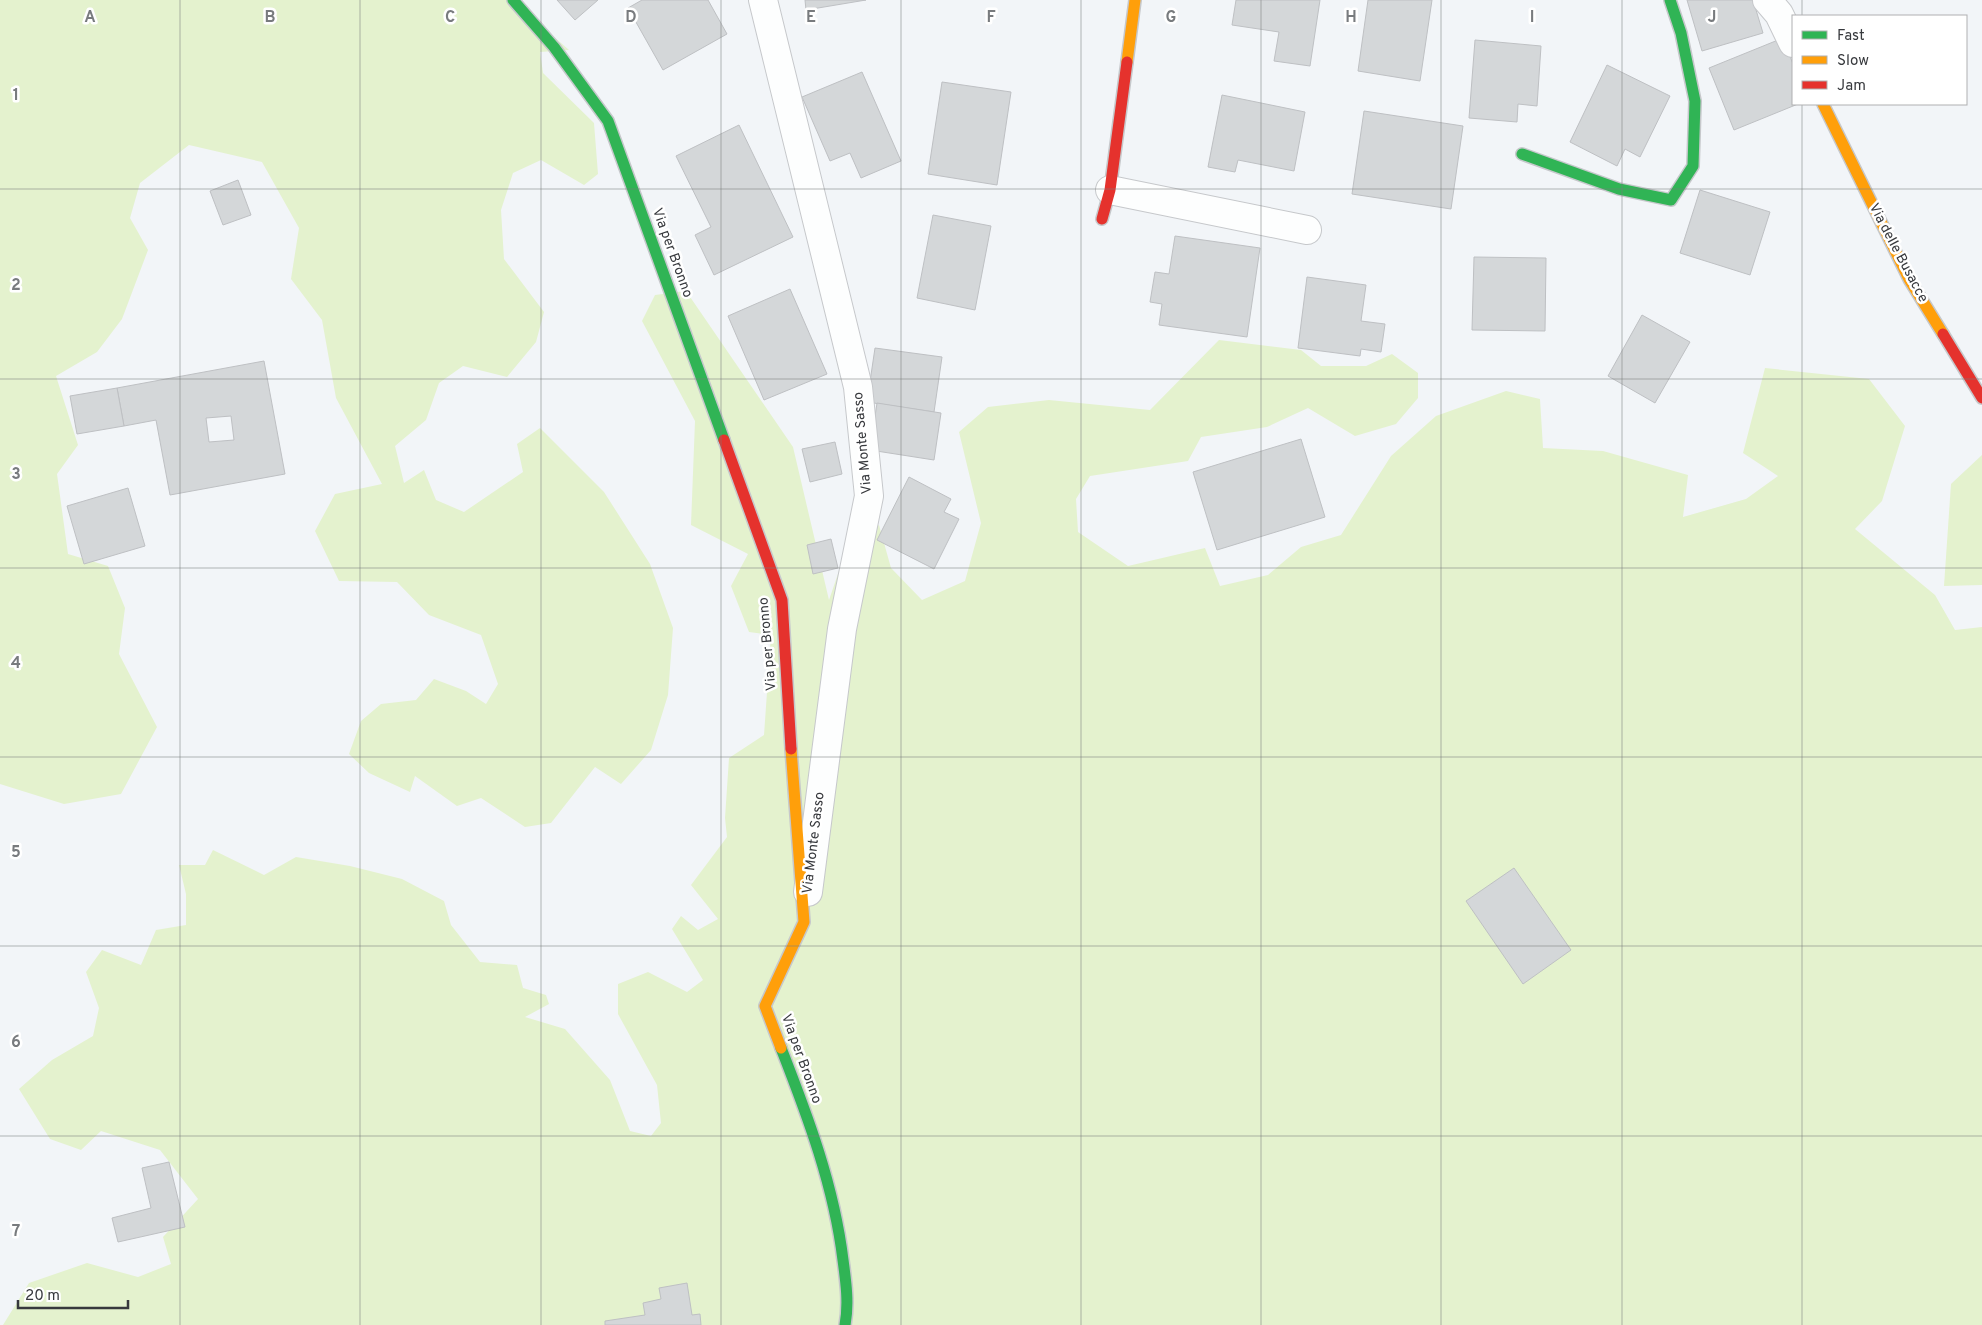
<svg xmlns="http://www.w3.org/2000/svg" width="1982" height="1325" font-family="Overpass,sans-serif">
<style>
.green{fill:#e4f2ce}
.building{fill:#d4d7d9;stroke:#bec0c3;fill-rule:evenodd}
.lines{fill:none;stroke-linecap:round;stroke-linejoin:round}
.street-casing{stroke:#c6c8cb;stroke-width:30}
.fast-casing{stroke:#c6c8cb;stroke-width:14}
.slow-casing{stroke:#c6c8cb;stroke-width:14}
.jam-casing{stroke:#c6c8cb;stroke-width:14}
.street{stroke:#fdfefe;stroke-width:28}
.fast{stroke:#30b455;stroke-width:11}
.slow{stroke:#ff9f0a;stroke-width:11}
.jam{stroke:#e5322d;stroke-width:11}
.grid{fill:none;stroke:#787b7e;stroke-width:1;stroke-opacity:0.55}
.labels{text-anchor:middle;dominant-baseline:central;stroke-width:5;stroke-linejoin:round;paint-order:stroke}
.street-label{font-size:14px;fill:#37393d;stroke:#fff}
.grid-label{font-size:16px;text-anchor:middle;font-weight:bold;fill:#787b7e;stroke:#fff;stroke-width:5;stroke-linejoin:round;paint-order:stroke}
</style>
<rect width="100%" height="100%" fill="#f2f5f8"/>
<g class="green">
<polygon points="0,0 512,0 569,50 540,52 543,73 594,123 598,174 584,185 541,160 513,173 501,210 504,259 544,312 536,342 507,377 463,366 439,383 426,420 395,446 404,483 424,470 436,500 464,512 523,472 517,444 540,428 604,492 650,564 673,628 668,695 651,750 621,784 595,767 551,823 525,827 481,798 457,806 415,776 410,792 369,773 349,754 361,721 381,704 416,700 434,679 466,691 486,704 498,684 481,635 429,615 397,582 339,581 315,531 335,494 382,484 336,398 322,320 291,279 299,228 262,162 189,145 140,183 130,218 148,250 122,319 97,352 56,376 78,445 57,474 68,554 108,566 125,608 119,654 157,727 121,794 64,804 0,784"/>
<polygon points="686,291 793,447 829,600 850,539 861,536 879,525 891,568 922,600 965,581 981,523 959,432 988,407 1049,400 1150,410 1219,340 1301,350 1321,366 1366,366 1392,354 1418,373 1418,398 1396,424 1355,436 1308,408 1267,427 1201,437 1188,461 1090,476 1076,499 1078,532 1128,566 1205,548 1220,586 1268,575 1301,547 1341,535 1391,456 1436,416 1506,391 1540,399 1543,448 1603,451 1688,475 1683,517 1746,499 1778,476 1743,453 1765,368 1869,379 1905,426 1882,501 1855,529 1935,595 1955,630 1982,627 1982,1325 3,1325 29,1283 87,1263 138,1277 171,1264 163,1237 198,1199 160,1150 101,1131 81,1150 50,1139 19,1089 52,1060 93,1036 99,1008 86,972 102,950 141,965 156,930 186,925 186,894 179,865 205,865 213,850 264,875 296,857 350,866 402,879 444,901 451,925 480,962 517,965 523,988 546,995 549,1004 525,1017 565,1029 610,1080 630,1131 651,1136 661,1123 657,1085 618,1014 618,984 648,972 687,992 703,980 672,929 681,916 698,930 718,919 691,885 727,837 725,818 729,758 764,735 771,635 749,632 731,586 748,554 691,525 695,421 642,321 655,295"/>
<polygon points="1982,455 1982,585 1944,586 1951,484"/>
</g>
<g class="building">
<polygon points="557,0 598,0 575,20"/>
<polygon points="642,0 708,0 727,34 663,70 628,8"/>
<polygon points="805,0 866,0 806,10"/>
<polygon points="1236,0 1320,0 1310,66 1274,61 1279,32 1232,25"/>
<polygon points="1368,0 1432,0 1420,81 1358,71"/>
<polygon points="1687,0 1753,0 1763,33 1702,51"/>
<polygon points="1783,38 1793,64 1793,104 1798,104 1734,130 1709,68"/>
<polygon points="1475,40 1541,46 1537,106 1518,104 1517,122 1469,118"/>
<polygon points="1607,65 1670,96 1640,157 1625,149 1617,166 1570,142"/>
<polygon points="862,72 901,161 861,178 850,153 830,161 802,97"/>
<polygon points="942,82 1011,92 997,185 928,174"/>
<polygon points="1222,95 1305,112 1294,171 1238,160 1235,172 1208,167"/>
<polygon points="1364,111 1463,126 1451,209 1352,194"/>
<polygon points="739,125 793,237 714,275 695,235 711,227 676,156"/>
<polygon points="238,180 251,215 223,225 210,191"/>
<polygon points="1700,190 1770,212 1750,275 1680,253"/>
<polygon points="933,215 991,226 975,310 917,298"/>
<polygon points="1175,236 1260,248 1247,337 1159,325 1162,304 1150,302 1155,272 1169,274"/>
<polygon points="1474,257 1546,258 1545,331 1472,330"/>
<polygon points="1307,277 1366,285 1361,321 1385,324 1381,352 1361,349 1360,356 1298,348"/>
<polygon points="790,289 827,374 764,400 728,316"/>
<polygon points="1642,315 1690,342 1655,403 1608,376"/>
<polygon points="875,348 942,357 934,412 867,402"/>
<path d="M264,361l21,113 -115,21 -14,-75 -32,6 -7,-38zM231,416l3,24 -25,2 -3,-24z"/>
<polygon points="117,388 124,426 77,434 70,396"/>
<polygon points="877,403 941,413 934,460 870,450"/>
<polygon points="1301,439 1325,517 1217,550 1193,472"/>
<polygon points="835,442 842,474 810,482 802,449"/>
<polygon points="909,477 951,499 944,512 959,519 934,569 877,540"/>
<polygon points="128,488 145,546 84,564 67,506"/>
<polygon points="831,539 838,568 813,574 807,545"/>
<polygon points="1514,868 1571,950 1523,984 1466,901"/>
<polygon points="169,1162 185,1227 118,1242 112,1218 151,1208 142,1168"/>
<polygon points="687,1283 692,1315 700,1314 701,1325 605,1325 605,1321 645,1315 643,1303 661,1299 659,1288"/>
</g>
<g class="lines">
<g class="street-casing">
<g id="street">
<polyline points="763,0 858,387 869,496 842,629 808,892"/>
<polyline points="1767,0 1779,14 1793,43"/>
<polyline points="1110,190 1307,230"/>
</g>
</g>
<g class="fast-casing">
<g id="fast">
<polyline points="513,0 554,47 608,121 724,440"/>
<polyline points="1522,154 1619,189 1671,200 1693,166 1695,101 1681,33 1670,0"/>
<path d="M781,1048c27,69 53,138 62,212 3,22 6,44 2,65"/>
</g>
</g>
<g class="slow-casing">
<g id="slow">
<polyline points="1127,62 1135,0"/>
<polyline points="1823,104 1909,279 1943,334"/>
<polyline points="781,1048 765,1006 804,922 791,749"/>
</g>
</g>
<g class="jam-casing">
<g id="jam">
<polyline points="1102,219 1110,190 1127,62"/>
<polyline points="1943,334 1982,398"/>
<polyline points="724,440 782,600 791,749"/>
</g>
</g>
<use href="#street" class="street"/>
<use href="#fast" class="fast"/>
<use href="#slow" class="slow"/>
<use href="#jam" class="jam"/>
</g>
<path class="grid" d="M180,0v1325M360,0v1325M541,0v1325M721,0v1325M901,0v1325M1081,0v1325M1261,0v1325M1441,0v1325M1622,0v1325M1802,0v16M1802,104v1221M0,189h1982M0,379h1982M0,568h1982M0,757h1982M0,946h1982M0,1136h1982"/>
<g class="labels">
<g class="street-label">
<text transform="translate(672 253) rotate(70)">Via per Bronno</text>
<text transform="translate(1898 253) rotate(62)">Via delle Busacce</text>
<text transform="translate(863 443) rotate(-95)">Via Monte Sasso</text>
<text transform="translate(768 644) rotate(-95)">Via per Bronno</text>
<text transform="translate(814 843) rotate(-83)">Via Monte Sasso</text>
<text transform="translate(801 1059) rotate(70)">Via per Bronno</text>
</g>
</g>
<g class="grid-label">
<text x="90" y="22">A</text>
<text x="270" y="22">B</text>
<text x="450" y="22">C</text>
<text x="631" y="22">D</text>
<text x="811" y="22">E</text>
<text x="991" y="22">F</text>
<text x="1171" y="22">G</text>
<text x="1351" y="22">H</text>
<text x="1532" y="22">I</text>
<text x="1712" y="22">J</text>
<text x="16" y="100">1</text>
<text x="16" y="290">2</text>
<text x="16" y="479">3</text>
<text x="16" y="668">4</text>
<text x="16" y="857">5</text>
<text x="16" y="1047">6</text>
<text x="16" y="1236">7</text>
</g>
<rect x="1792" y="15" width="175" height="90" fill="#ffffff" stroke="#afb0b1"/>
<rect x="1802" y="31" width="25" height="8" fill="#30b455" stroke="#afb0b1"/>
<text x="1837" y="40" font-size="15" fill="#37393d">Fast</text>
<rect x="1802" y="56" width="25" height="8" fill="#ff9f0a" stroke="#afb0b1"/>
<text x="1837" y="65" font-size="15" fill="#37393d">Slow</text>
<rect x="1802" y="81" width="25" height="8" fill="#e5322d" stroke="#afb0b1"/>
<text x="1837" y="90" font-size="15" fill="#37393d">Jam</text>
<path d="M18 1300v8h110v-8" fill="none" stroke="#37393d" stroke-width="2.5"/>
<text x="25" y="1300" font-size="15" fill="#37393d" stroke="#ffffff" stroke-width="4" paint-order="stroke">20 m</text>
</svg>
